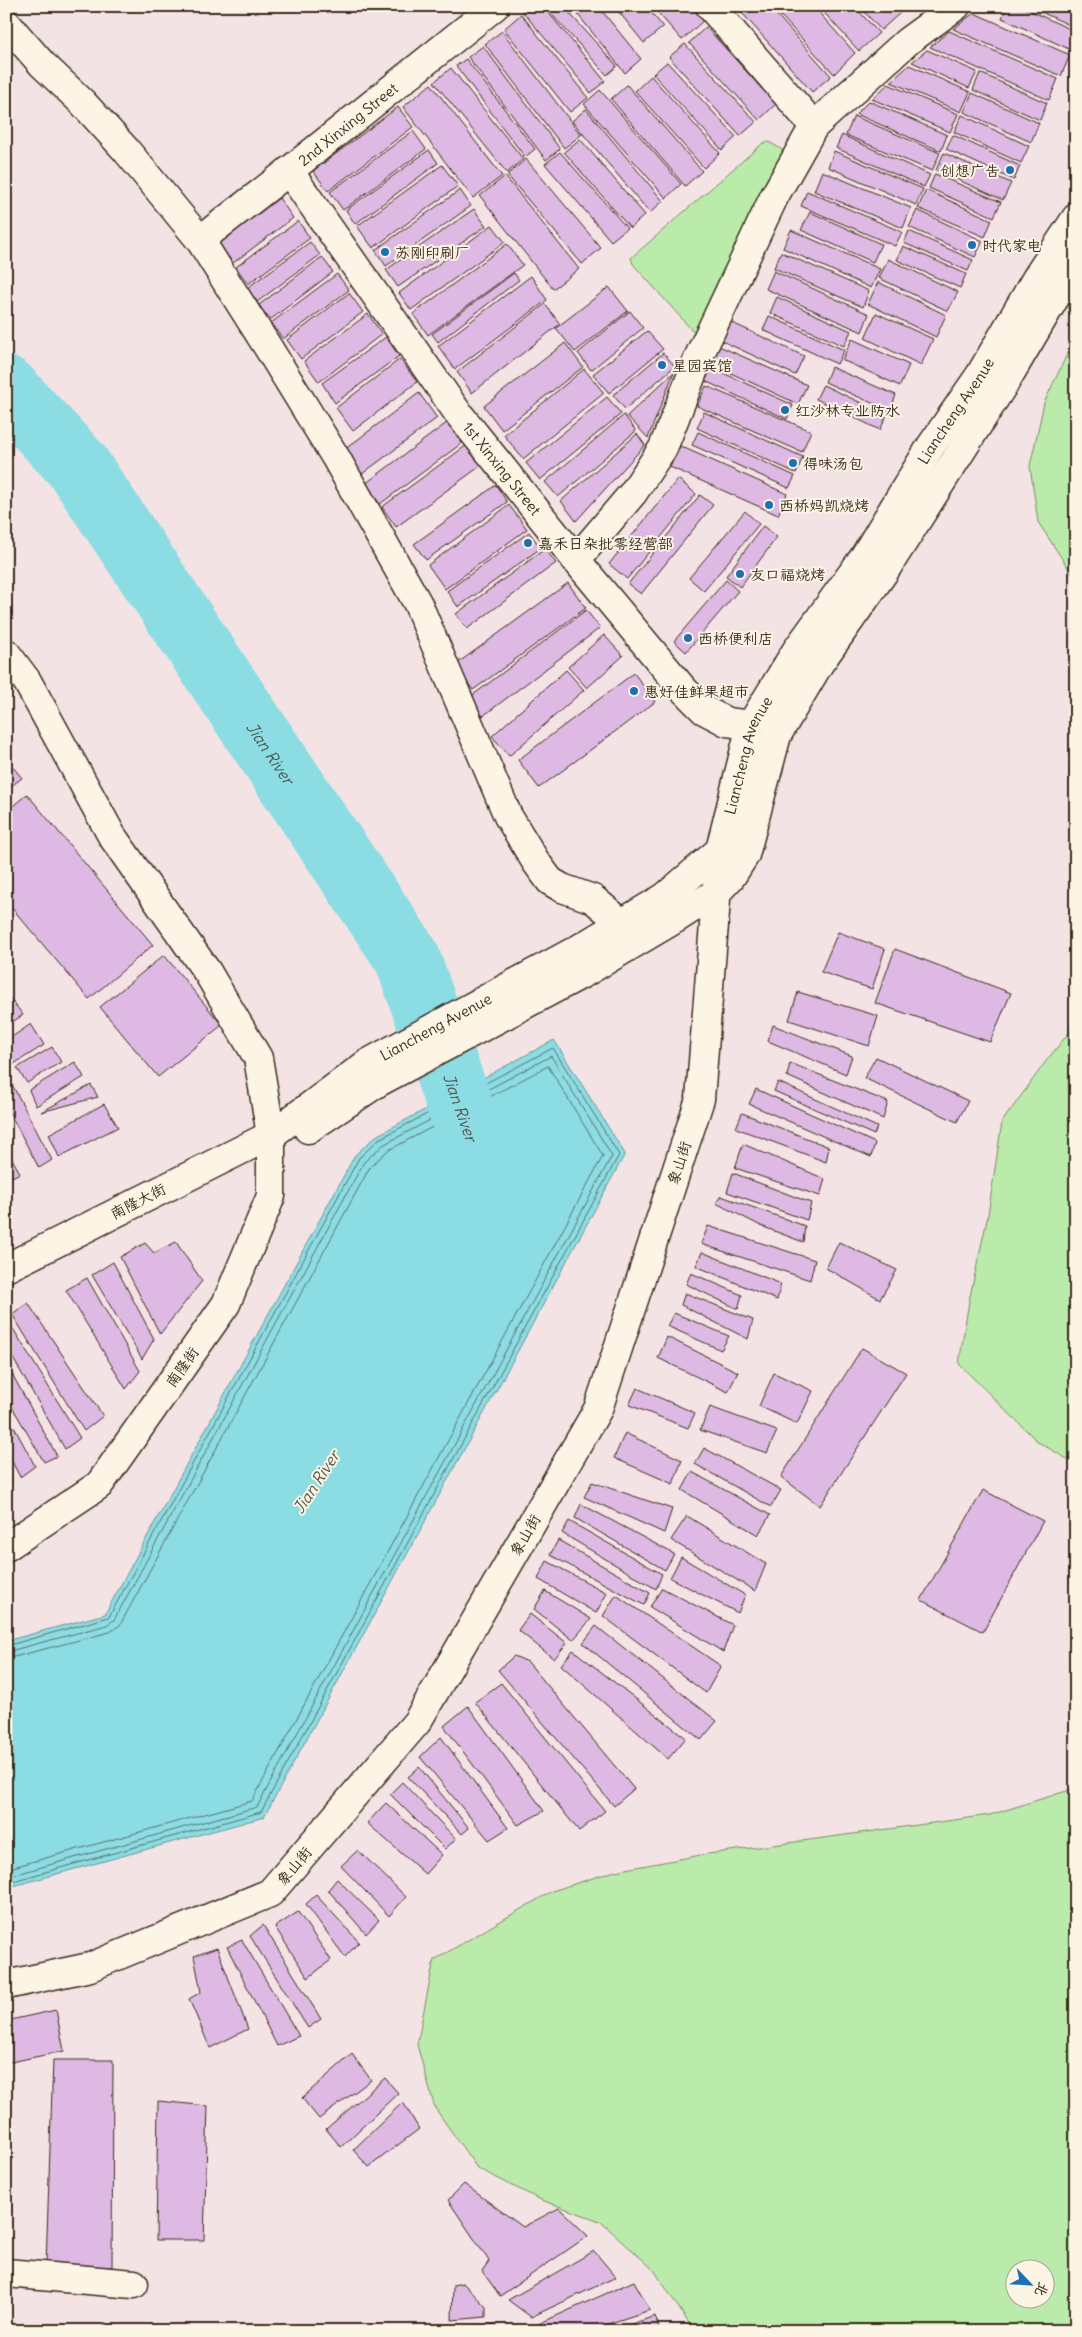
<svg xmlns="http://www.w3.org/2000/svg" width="1082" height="2337" font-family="Delius,'LXGW WenKai TC',sans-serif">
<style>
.green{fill:#baebaa;stroke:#7a8a64;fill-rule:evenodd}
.water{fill:#8bdce3;stroke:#6b9594}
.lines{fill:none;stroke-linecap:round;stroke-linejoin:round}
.shore{stroke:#5b716d;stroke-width:1}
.river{stroke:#8bdce3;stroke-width:66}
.building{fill:#deb9e3;stroke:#3b2a1e}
.minor-casing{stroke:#3b2a1e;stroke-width:31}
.major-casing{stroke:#3b2a1e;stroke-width:31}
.minor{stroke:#fcf5e5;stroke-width:28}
.major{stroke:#fcf5e5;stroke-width:28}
.poi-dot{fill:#1f6fb2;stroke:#fcf5e5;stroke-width:2}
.labels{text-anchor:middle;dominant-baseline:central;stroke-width:4;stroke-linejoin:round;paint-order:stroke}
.street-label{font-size:15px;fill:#3b2a1e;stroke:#fcf5e5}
.poi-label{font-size:15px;fill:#3b2a1e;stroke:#fcf5e5;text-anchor:start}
.water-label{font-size:16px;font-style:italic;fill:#4f564f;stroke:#fcf5e5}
</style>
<rect width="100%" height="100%" fill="#f3e3e4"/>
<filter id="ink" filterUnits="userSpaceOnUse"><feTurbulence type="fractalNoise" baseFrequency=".02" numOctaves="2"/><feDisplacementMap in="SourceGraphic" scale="10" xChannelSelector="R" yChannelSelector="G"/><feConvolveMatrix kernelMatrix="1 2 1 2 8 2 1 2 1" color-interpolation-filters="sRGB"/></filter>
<g filter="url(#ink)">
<g class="green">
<polygon points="769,142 781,149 784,155 698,332 692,330 633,264 631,258 763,143"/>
<polygon points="1076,335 1076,580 1038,522 1030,466 1044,403"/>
<polygon points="1076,1024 1076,1464 1038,1442 959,1364 969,1301 988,1215 1002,1122 1047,1060"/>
<path d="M1076,1788v543h-382l-40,-61 -54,-49 -61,-22 -62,-31 -42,-60 -18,-63 17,-85 118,-69 63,-20 86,-16 289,-40zM1014,2270h30v30h-30z"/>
</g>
<polygon class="water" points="554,1040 625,1154 264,1817 6,1888 6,1641 105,1614 355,1155 376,1136"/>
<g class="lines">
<g class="shore">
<polyline points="6,1646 109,1617 359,1158 379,1139 553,1048 619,1155 261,1812 6,1883"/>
<polyline points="6,1652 107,1625 114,1620 364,1162 383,1145 551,1056 612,1156 257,1807 6,1877"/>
<polyline points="6,1659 110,1632 120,1625 370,1167 387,1151 548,1066 603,1156 252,1801 6,1869"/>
</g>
<path class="river" id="s1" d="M6,389l71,76 330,492 76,215 -3,7"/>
</g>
<g class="building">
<polygon points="528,6 543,6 605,81 591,93 522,11"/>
<polygon points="544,6 563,6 617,66 607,75"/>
<polygon points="571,6 598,6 641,59 625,73"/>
<polygon points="614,6 646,6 663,27 644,43"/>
<polygon points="652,6 694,6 705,19 682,40"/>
<polygon points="736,6 769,6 831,76 812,92"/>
<polygon points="772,6 813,6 855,53 834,74"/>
<polygon points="818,6 854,6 879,33 859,51"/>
<polygon points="859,6 895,6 901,12 881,30"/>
<polygon points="1007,6 1020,6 1076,32 1076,40 1071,50 1002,18"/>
<polygon points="1028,6 1075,6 1076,28"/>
<polygon points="974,13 1070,55 1061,76 953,29"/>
<polygon points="521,14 588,98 570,112 504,29"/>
<polygon points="706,27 776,104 759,120 689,43"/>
<polygon points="502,31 581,135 564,148 485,44"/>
<polygon points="949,31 1058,79 1049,100 930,47"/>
<polygon points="685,44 756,122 740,136 669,57"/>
<polygon points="483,46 560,149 546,160 468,57"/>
<polygon points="927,50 977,72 969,88 912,62"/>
<polygon points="466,59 535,149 525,157 456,66"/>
<polygon points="667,62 736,137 722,150 653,74"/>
<polygon points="909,65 970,92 961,112 891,82"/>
<polygon points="451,68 523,159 507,173 434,82"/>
<polygon points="980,73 1047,103 1040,120 973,90"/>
<polygon points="651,76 720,153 704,168 635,91"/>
<polygon points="431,84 502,176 473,198 403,107"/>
<polygon points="888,84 958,114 950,132 872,99"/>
<polygon points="627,85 702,171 685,186 611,99"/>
<polygon points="600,90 681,184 666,198 584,104"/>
<polygon points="972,93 1039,123 1031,142 964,112"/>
<polygon points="869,101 947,135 941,151 856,114"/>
<polygon points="398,107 413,127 328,191 313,171"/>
<polygon points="586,109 663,201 650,213 572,121"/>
<polygon points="962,115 1029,146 1021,163 954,132"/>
<polygon points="854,116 940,153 932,171 846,135"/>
<polygon points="413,131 426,149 343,210 330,192"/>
<polygon points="842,135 930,175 924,187 836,148"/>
<polygon points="953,135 1020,166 1014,180 946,149"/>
<polygon points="580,139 645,215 630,228 564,152"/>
<polygon points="429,150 438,163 355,224 346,210"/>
<polygon points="834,151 923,189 916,205 828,167"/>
<polygon points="560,152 627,228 611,241 545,164"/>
<polygon points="944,153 1011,183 1003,200 936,170"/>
<polygon points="526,159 601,248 582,264 507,175"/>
<polygon points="442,165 458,186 373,248 357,226"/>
<polygon points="822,171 911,208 903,228 814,191"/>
<polygon points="935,174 1001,202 994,217 929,188"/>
<polygon points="505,176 579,269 553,289 480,196"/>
<polygon points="460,190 471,206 386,266 375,250"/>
<polygon points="926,190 992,220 985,237 918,208"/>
<polygon points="807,191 902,232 895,246 801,206"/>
<polygon points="279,198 293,218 233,263 219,244"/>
<polygon points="474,209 486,226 398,287 386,270"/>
<polygon points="917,210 983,241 975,257 909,227"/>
<polygon points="810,212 881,244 873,262 801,230"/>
<polygon points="298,221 310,238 248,284 236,267"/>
<polygon points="492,225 505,242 411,310 399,293"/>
<polygon points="791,230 880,269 871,288 783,248"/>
<polygon points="909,231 973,260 968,271 904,243"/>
<polygon points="310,242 320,255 257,302 247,288"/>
<polygon points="507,244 523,265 428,335 413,314"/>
<polygon points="903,246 966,274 960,288 897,260"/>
<polygon points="781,252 869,291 863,307 774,268"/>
<polygon points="322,257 333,272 270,320 259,305"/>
<polygon points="888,259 958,292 948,311 879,278"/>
<polygon points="774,271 869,314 862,332 766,289"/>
<polygon points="514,273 519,280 438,342 432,334"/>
<polygon points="337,274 349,290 283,339 271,323"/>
<polygon points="531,276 547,300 455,369 438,346"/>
<polygon points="878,282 946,315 936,337 868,304"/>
<polygon points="609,287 628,311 575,352 556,328"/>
<polygon points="349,293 363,312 301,359 287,340"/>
<polygon points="777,297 851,331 844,346 770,313"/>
<polygon points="545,304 560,324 472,393 457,372"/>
<polygon points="630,311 643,328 591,370 578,353"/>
<polygon points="876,313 933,339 921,365 865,338"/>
<polygon points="368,314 382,334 319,382 304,361"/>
<polygon points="769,316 844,350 837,364 763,330"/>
<polygon points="728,321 804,356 795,375 720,340"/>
<polygon points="647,331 663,349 609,393 593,374"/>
<polygon points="386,337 399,356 335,403 322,383"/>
<polygon points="852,339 909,365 900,386 842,360"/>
<polygon points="565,343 583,367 502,430 484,406"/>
<polygon points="719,346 807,385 798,404 711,364"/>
<polygon points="663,353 675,366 625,409 613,395"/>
<polygon points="400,359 417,382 353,431 336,408"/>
<polygon points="831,367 896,395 890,411 825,382"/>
<polygon points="712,368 793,405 787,419 705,381"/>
<polygon points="584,369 604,393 523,459 504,435"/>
<polygon points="674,372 648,438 627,416"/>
<polygon points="823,385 887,415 880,430 816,399"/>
<polygon points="706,386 811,431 802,452 697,406"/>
<polygon points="419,393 437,418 362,474 344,450"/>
<polygon points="607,397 621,414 540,480 526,463"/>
<polygon points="704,412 803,457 796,473 697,428"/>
<polygon points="624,415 636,431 558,497 545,482"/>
<polygon points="448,422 462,443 380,504 365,484"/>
<polygon points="698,432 795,476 789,488 692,445"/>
<polygon points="637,434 645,445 576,521 561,501"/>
<polygon points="467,445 482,465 396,527 382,507"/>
<polygon points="680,446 787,494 778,515 670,467"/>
<polygon points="678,479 696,494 627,579 609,564"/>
<polygon points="496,485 507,502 426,560 414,544"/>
<polygon points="700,495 713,505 641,594 628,584"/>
<polygon points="509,505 527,529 445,589 428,565"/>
<polygon points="745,511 759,524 704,591 689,578"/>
<polygon points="763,526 777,537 740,587 726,576"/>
<polygon points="529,532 541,548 458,607 447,591"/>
<polygon points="545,549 556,563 467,629 456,614"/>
<polygon points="726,580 738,591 686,652 674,641"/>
<polygon points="568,583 586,608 473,690 455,665"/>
<polygon points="586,610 600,628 483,716 469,698"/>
<polygon points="604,635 623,656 587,688 568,667"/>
<polygon points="566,670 584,690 509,756 492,736"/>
<polygon points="634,673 655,702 539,788 518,760"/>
<polygon points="6,759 22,778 6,790"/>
<polygon points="27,794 153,945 89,999 6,901 6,812"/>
<polygon points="838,932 885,949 872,989 821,972"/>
<polygon points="895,949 1011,993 990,1042 875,1003"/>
<polygon points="164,955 222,1025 158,1077 100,1007"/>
<polygon points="798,992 878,1016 869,1046 789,1020"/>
<polygon points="10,998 23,1015 6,1026 6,1001"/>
<polygon points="31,1024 44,1045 6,1069 6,1041"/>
<polygon points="773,1025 852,1056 846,1074 768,1041"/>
<polygon points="52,1047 61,1062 27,1083 17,1068"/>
<polygon points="876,1057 968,1101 957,1122 864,1078"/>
<polygon points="75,1062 84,1077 36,1106 29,1090"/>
<polygon points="790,1063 888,1102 883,1119 787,1076"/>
<polygon points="8,1077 52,1160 39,1168 6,1106"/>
<polygon points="778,1082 877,1127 874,1135 774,1091"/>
<polygon points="91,1085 98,1097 41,1112"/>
<polygon points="756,1089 875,1143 871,1157 749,1104"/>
<polygon points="104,1104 118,1127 59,1157 49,1134"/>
<polygon points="742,1113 829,1147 826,1162 736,1128"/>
<polygon points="743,1144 825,1179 820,1196 735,1168"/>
<polygon points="6,1148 20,1173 6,1180"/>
<polygon points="733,1173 811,1203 807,1220 727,1192"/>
<polygon points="721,1196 805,1226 803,1242 761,1226 716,1203"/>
<polygon points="708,1226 815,1260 810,1280 701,1244"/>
<polygon points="176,1242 202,1281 160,1334 120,1257 145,1243 154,1253"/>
<polygon points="839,1242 897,1270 880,1299 826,1268"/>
<polygon points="702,1252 781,1284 777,1300 696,1266"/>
<polygon points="113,1262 154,1339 142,1359 92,1275"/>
<polygon points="691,1273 742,1295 738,1309 686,1284"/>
<polygon points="87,1278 140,1371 126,1389 66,1290"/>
<polygon points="685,1293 753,1320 748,1339 681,1305"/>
<polygon points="28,1303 103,1416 84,1431 12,1314"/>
<polygon points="674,1313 729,1336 721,1350 667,1326"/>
<polygon points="12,1327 80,1438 65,1449 6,1346 6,1330"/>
<polygon points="667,1337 738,1372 728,1392 658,1358"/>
<polygon points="862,1348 906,1373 820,1506 781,1477"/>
<polygon points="6,1363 57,1456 44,1462 6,1396"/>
<polygon points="774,1373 813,1391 797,1424 759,1406"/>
<polygon points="637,1388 695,1413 688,1428 629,1405"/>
<polygon points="710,1407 777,1431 767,1453 700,1430"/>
<polygon points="6,1412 35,1466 20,1477 6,1450"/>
<polygon points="625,1433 682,1460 673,1484 614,1458"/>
<polygon points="704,1448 781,1490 771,1507 695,1464"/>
<polygon points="6,1470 12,1481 6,1484"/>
<polygon points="692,1472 770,1515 758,1535 682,1490"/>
<polygon points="592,1482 672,1509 664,1533 584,1497"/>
<polygon points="983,1490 1043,1521 983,1632 921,1600"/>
<polygon points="581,1504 674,1554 665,1570 575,1518"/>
<polygon points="687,1516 766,1564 755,1591 671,1540"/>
<polygon points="569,1521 662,1574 656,1589 562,1533"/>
<polygon points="558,1540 650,1593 644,1605 550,1555"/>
<polygon points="681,1557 745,1595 738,1613 670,1578"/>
<polygon points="547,1561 607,1593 596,1613 538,1579"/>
<polygon points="662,1588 733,1625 723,1652 650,1607"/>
<polygon points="545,1591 591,1619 573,1640 534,1609"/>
<polygon points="616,1595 721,1666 706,1693 603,1616"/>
<polygon points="530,1614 567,1643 554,1659 518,1630"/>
<polygon points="596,1626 717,1721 701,1740 583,1643"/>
<polygon points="573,1650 686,1738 668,1759 561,1665"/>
<polygon points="514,1656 528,1662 634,1789 614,1806 498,1670"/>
<polygon points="501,1683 605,1811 579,1831 475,1702"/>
<polygon points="468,1706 544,1811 518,1825 444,1726"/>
<polygon points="441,1737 508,1828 489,1840 420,1757"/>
<polygon points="419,1767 469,1828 462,1834 408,1777"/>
<polygon points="402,1782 456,1839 445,1849 390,1794"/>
<polygon points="386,1803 442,1855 425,1874 367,1823"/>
<polygon points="358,1850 406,1897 389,1916 341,1866"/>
<polygon points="337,1879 379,1920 366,1934 328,1890"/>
<polygon points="316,1895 359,1942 345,1957 306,1904"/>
<polygon points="298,1912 331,1960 308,1978 275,1927"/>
<polygon points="263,1925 321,2019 308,2028 250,1936"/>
<polygon points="242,1940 299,2036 277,2046 227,1947"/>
<polygon points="217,1948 248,2029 210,2048 189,1999 201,1992 194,1956"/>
<polygon points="56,2010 64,2051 6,2063 6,2021"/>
<polygon points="352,2054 371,2080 319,2119 302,2098"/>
<polygon points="53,2060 113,2060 112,2267 46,2265"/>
<polygon points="385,2078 398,2093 341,2147 326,2129"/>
<polygon points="158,2101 208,2106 204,2240 156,2240"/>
<polygon points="403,2102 419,2129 369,2167 353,2150"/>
<polygon points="464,2184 523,2227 559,2208 588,2236 500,2296 482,2271 489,2261 448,2200"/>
<polygon points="594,2251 616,2277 531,2317 508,2300"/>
<polygon points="634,2281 650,2310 587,2331 539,2331 536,2325"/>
<polygon points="463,2283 486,2307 486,2317 452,2320 453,2285"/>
<polygon points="655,2316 659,2327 647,2331 611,2331"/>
<polygon points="496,2324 499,2331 452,2331 453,2329"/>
</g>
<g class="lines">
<g class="minor-casing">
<g id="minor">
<polyline points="710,6 814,126"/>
<polyline points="6,23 42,64 83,103 126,150 200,240 269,349 336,458 418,604 508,816 536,862 550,881 562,888 593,899 622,923"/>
<path id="s2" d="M289,171l169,242 118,147 107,129 21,21 23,12 24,3"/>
<path id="s3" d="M200,240l89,-69 206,-165"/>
<polyline points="576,560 633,493 663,448 700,354 774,197 814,126 908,41 956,6"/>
<polyline points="6,653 27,681 112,836 208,973 258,1058 271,1135 271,1196 226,1304 99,1485 6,1547"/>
<polyline points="6,2273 134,2284"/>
</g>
</g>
<g class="major-casing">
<g id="major">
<polyline points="308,1129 377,1083 586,972 677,918 717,892 731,877 745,855 777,735 819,664 884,572 1004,384 1076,262"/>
<path id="s4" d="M6,1268l265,-133 97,-72 212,-115 85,-51 55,-47 31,-125 45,-74 68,-94 67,-111 49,-71 57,-98 39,-59"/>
<polyline points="6,1985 90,1967 270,1893 417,1722 598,1409 700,1099 720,850"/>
</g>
</g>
<use href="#minor" class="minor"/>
<use href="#major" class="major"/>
</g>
</g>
<g class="poi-dot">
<circle cx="1010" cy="170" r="5"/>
<circle cx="972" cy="245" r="5"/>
<circle cx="385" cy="252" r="5"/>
<circle cx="662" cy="365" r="5"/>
<circle cx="785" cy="410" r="5"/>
<circle cx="793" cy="463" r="5"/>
<circle cx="769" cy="505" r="5"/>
<circle cx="528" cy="543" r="5"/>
<circle cx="740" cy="574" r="5"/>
<circle cx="688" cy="638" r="5"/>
<circle cx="634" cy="691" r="5"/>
</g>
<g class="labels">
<g class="street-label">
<text stroke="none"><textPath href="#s3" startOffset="188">2nd Xinxing Street</textPath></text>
<text stroke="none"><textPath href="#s4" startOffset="1334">Liancheng Avenue</textPath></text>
<text stroke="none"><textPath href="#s2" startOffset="366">1st Xinxing Street</textPath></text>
<text stroke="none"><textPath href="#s4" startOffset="929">Liancheng Avenue</textPath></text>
<text stroke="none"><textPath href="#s4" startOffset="494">Liancheng Avenue</textPath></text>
<text transform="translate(679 1163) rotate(-72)">象山街</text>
<text transform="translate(138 1201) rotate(-27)">南隆大街</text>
<text transform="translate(182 1367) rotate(-55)">南隆街</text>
<text transform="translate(525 1535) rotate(-60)">象山街</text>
<text transform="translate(294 1866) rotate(-50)">象山街</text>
</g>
<g class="poi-label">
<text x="1000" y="170" text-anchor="end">创想广告</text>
<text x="982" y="245">时代家电</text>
<text x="395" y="252">苏刚印刷厂</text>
<text x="672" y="365">星园宾馆</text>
<text x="795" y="410">红沙林专业防水</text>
<text x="803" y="463">得味汤包</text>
<text x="779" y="505">西桥妈凯烧烤</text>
<text x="538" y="543">嘉禾日杂批零经营部</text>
<text x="750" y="574">友口福烧烤</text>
<text x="698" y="638">西桥便利店</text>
<text x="644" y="691">惠好佳鲜果超市</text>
</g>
<g class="water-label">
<text stroke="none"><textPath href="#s1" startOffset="451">Jian River</textPath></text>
<text stroke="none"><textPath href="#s1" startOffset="856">Jian River</textPath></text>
<text transform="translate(316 1482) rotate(-57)">Jian River</text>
</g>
</g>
<rect width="1082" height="2337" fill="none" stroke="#fcf5e5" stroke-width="25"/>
<rect x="12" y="12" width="1057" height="2312" fill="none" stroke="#3b2a1e" stroke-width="2" filter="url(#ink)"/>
<g transform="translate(1030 2284) rotate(115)"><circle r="24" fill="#fcf5e5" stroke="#afa495"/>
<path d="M0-4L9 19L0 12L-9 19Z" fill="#1f6fb2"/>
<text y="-8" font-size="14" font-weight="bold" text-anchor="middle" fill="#3b2a1e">北</text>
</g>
</svg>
